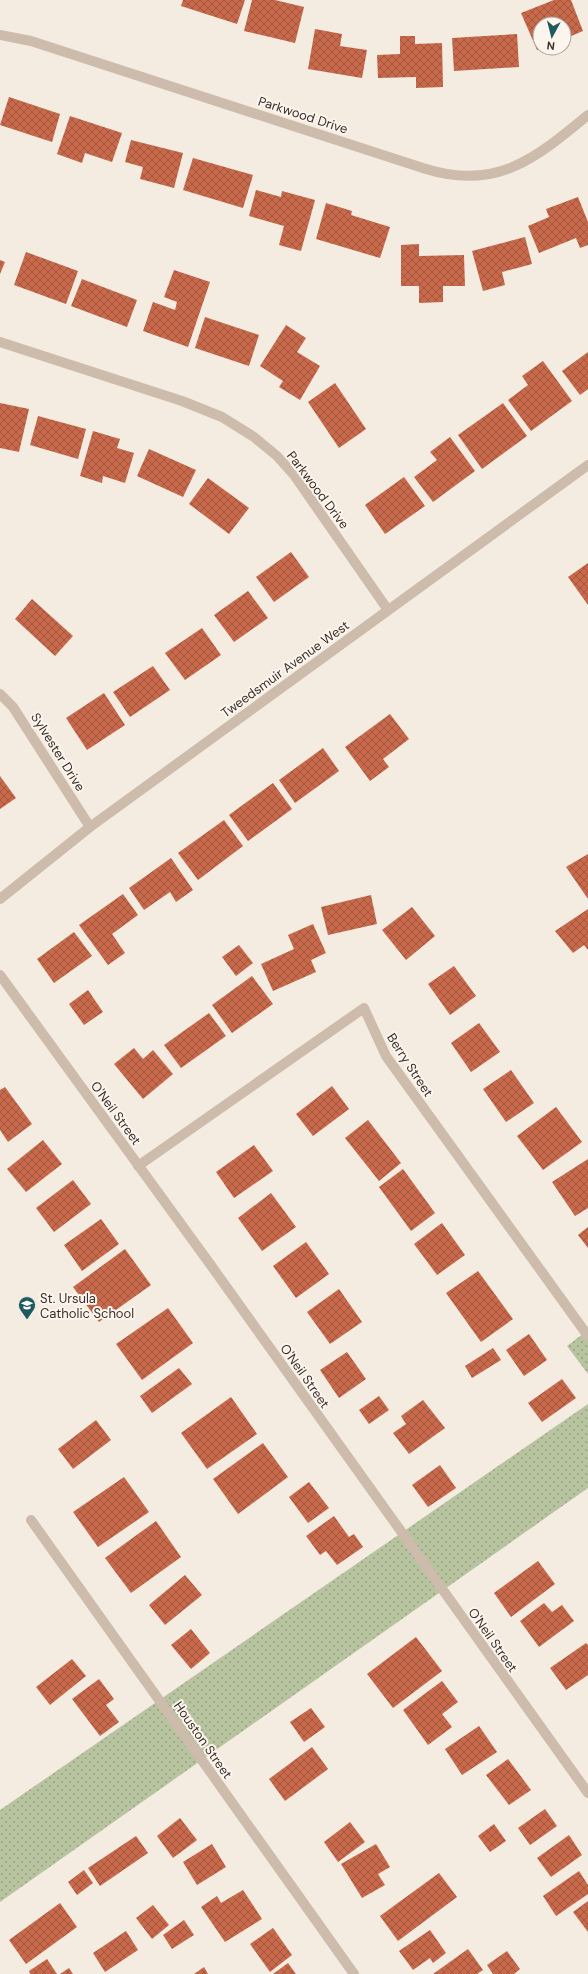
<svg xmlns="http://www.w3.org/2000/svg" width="588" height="1974" font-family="'DM Sans',sans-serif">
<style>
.grass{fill:url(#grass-dots)}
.building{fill:url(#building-cross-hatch)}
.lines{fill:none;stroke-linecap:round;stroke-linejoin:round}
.minor{stroke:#cdbbac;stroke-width:10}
.labels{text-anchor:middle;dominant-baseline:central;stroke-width:4;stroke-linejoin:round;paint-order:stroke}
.street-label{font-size:13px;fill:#3b302b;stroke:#fbf5ee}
.poi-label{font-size:13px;fill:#3b302b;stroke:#fbf5ee;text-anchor:start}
</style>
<defs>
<pattern id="grass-dots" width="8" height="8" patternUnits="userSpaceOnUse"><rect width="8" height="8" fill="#b8c4a0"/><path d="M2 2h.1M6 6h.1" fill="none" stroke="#97a083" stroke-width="1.8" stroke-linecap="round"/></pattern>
<pattern id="building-cross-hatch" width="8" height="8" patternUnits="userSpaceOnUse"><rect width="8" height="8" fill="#c8694b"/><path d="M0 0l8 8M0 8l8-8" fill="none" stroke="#a4573f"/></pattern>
</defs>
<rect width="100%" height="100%" fill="#f4ebe1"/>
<g class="grass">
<polygon points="588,1330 588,1374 567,1346"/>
<polygon points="588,1404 588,1488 0,1902 0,1810"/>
</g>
<g class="building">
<polygon points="183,0 245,0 237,24 181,6"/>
<polygon points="252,0 275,0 304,7 295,43 244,31"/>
<polygon points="554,0 571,0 583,31 564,39 564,24 540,24 540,49 537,50 521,13"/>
<polygon points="315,29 342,34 340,46 367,50 362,78 308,69"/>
<polygon points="517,34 519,67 454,71 452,38"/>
<polygon points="400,36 415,36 415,44 442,43 443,87 416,88 416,77 378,78 377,55 400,54"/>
<polygon points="9,97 60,114 52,142 0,125"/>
<polygon points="70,116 122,133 112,162 85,153 82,163 57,154"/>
<polygon points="131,140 183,153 174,188 140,179 143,167 125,162"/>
<polygon points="193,158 253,175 243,208 183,190"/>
<polygon points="256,190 281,197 282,191 315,200 301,251 279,245 284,226 249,216"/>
<polygon points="578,197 588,222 588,245 580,248 576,238 539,253 528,226 549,217 546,209"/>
<polygon points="326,203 352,211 351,215 390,227 380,258 316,239"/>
<polygon points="525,237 532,264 502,272 505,285 483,291 472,251"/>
<polygon points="419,244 419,256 464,255 465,286 443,286 443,302 419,303 419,286 401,286 401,245"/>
<polygon points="26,252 78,271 66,304 14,285"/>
<polygon points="0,260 5,262 0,274"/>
<polygon points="174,270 210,282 188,347 143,331 153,302 175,310 177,302 164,297"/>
<polygon points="82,279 137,300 127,327 71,306"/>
<polygon points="205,317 259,335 249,366 195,348"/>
<polygon points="286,325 306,338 297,352 320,366 300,400 279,387 283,381 260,366"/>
<polygon points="588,352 588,389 580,395 562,371"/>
<polygon points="543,361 572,401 531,431 508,400 528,385 522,376"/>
<polygon points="335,383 366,429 339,448 308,402"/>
<polygon points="0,403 29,409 19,452 0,448"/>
<polygon points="503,403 527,436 482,469 458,435"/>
<polygon points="38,416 86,429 78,459 30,445"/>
<polygon points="93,431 120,439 117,448 134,453 125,483 103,476 102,483 80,476"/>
<polygon points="450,437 475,471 433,502 414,477 437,460 430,452"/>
<polygon points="149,449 196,470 183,497 137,476"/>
<polygon points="404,477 425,506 385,534 365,505"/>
<polygon points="208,478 249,508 229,534 189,504"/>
<polygon points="291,552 309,577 274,602 256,577"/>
<polygon points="588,563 588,605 568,577"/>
<polygon points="248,591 268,618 234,642 214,615"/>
<polygon points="32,599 73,636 55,656 15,619"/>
<polygon points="202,628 221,655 185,680 165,653"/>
<polygon points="153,666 170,690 130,717 113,692"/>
<polygon points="104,693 125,725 87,750 66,718"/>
<polygon points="390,714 409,739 383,759 389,767 370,781 345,747"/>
<polygon points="323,748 339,771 295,803 279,780"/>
<polygon points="0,776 16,798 0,809"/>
<polygon points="273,783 292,809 248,841 229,815"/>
<polygon points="224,820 243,846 198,880 178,853"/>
<polygon points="588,854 588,899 566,867"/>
<polygon points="171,858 193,890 176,902 170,892 144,910 129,888"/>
<polygon points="123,894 138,915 112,934 125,953 108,965 79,925"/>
<polygon points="371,895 377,924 328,935 321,907"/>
<polygon points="412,907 435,936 406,960 382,930"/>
<polygon points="588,909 588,950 584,945 573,953 555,931"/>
<polygon points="313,924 326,953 311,960 316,972 273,991 261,964 294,949 288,935"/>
<polygon points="74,932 92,956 54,983 37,959"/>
<polygon points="239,945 253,963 236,976 222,957"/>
<polygon points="454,966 476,996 450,1015 428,984"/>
<polygon points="252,976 273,1004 232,1033 212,1005"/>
<polygon points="88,990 103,1012 84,1025 69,1004"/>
<polygon points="209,1013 226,1036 181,1068 164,1045"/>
<polygon points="479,1023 500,1052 471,1072 451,1043"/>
<polygon points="134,1048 143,1059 153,1050 173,1074 143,1099 114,1064"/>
<polygon points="511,1070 534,1103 506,1122 483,1089"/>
<polygon points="332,1086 349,1109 313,1136 296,1114"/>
<polygon points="5,1087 32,1124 8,1142 0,1130 0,1090"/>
<polygon points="556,1107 582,1142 543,1170 517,1136"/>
<polygon points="368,1120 401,1163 379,1181 345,1138"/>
<polygon points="43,1140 62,1164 26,1192 7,1169"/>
<polygon points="254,1145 273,1171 234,1198 216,1172"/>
<polygon points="588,1159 588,1208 575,1216 552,1182"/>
<polygon points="403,1169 435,1213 411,1231 379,1187"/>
<polygon points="73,1180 91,1204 54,1232 36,1208"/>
<polygon points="271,1193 296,1227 262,1251 238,1218"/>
<polygon points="101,1219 119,1244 82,1271 64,1245"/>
<polygon points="442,1223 465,1255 437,1275 414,1244"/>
<polygon points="588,1227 588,1248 578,1235"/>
<polygon points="306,1242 329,1274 296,1298 273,1266"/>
<polygon points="125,1249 151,1285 99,1322 73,1287"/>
<polygon points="478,1271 513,1319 481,1342 446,1293"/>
<polygon points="339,1289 362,1322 330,1344 307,1312"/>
<polygon points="168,1308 193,1343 142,1380 116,1344"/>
<polygon points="529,1334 547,1360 524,1376 506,1350"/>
<polygon points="493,1348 501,1360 472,1378 465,1366"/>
<polygon points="347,1352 366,1379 339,1398 320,1370"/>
<polygon points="179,1368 192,1384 152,1413 140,1396"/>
<polygon points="562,1379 576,1398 542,1422 528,1403"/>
<polygon points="379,1396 389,1410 369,1424 359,1410"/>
<polygon points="231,1397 257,1434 207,1469 181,1433"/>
<polygon points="423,1400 445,1428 409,1454 393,1433 406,1424 401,1416"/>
<polygon points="96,1420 111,1440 73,1469 58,1449"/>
<polygon points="263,1443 288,1477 238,1514 213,1479"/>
<polygon points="440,1465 456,1488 428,1507 412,1485"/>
<polygon points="124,1477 149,1512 98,1547 73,1512"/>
<polygon points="309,1482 329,1508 308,1523 289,1497"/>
<polygon points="334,1516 349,1537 354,1534 363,1547 337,1565 326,1551 320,1555 306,1536"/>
<polygon points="156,1521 181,1557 131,1593 105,1558"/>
<polygon points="538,1561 555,1584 511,1617 494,1593"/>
<polygon points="185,1575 202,1595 165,1625 149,1605"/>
<polygon points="544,1603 552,1612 562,1605 574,1621 539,1647 520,1621"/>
<polygon points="191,1629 210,1653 191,1669 171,1645"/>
<polygon points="416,1637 442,1671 393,1708 367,1674"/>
<polygon points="586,1643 588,1645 588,1675 566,1690 550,1668"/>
<polygon points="72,1659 86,1676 50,1705 36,1687"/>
<polygon points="99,1679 114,1699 106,1705 119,1722 100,1736 72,1699"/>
<polygon points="442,1681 458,1702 442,1714 452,1727 428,1745 403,1710"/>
<polygon points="311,1708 325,1727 304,1742 290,1722"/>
<polygon points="479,1726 497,1752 462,1775 445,1749"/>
<polygon points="312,1747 328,1769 285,1801 269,1779"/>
<polygon points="508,1759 531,1790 509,1805 486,1775"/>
<polygon points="545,1809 557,1826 530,1845 518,1828"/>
<polygon points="180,1818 197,1840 173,1858 157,1836"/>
<polygon points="350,1822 365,1842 338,1862 324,1842"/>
<polygon points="494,1824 506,1841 490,1852 478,1836"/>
<polygon points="569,1835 582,1855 551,1877 537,1858"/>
<polygon points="136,1836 148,1853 100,1886 88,1868"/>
<polygon points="212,1844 226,1867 197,1885 183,1862"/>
<polygon points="376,1844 390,1867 378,1874 385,1885 362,1898 341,1864"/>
<polygon points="84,1870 93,1883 77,1895 68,1882"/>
<polygon points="579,1871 588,1885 588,1894 556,1916 543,1896"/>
<polygon points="439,1873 457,1897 398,1941 380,1916"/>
<polygon points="243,1890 262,1919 225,1942 201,1907 217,1896 221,1903"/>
<polygon points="588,1901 588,1932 573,1912"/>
<polygon points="60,1903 77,1927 26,1964 9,1940"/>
<polygon points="153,1905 169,1925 152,1939 136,1918"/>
<polygon points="184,1920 194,1935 172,1949 163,1935"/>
<polygon points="273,1928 292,1955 270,1972 250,1944"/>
<polygon points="430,1930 446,1953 433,1963 430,1958 413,1970 399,1951"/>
<polygon points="126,1931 138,1950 105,1972 93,1953"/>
<polygon points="468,1949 483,1970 477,1974 433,1974"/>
<polygon points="507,1951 520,1969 514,1974 493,1974 487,1965"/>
<polygon points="47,1959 57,1974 30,1974 29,1971"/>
<polygon points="288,1963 296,1974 273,1974"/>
<polygon points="204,1967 208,1974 194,1974"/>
<polygon points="69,1968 73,1974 60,1974"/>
</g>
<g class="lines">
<g class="minor">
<path d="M0,35l31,6 395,128c71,22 110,-11 162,-54"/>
<polyline points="0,342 182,401 222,417 254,437 277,456 294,475 388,610"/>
<polyline points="0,694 13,707 90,827"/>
<polyline points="0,899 90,827 588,465"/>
<polyline points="0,975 210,1264 588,1793"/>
<polyline points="138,1166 364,1008 386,1056 588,1336"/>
<polyline points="31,1520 354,1974"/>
</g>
</g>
<defs>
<g id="school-pin" transform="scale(0.9)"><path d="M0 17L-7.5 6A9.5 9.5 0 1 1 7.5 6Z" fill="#1f5a5e" stroke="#fbf5ee"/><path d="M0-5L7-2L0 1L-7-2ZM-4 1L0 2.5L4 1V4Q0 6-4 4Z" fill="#fff"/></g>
</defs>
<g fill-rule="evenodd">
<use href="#school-pin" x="27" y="1305"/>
</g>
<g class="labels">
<g class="street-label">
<text transform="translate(303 115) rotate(18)">Parkwood Drive</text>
<text transform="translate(318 490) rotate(53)">Parkwood Drive</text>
<text transform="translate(285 669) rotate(-36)">Tweedsmuir Avenue West</text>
<text transform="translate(58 752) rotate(58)">Sylvester Drive</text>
<text transform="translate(410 1065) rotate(57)">Berry Street</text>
<text transform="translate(116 1113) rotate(54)">O'Neil Street</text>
<text transform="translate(305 1376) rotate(55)">O'Neil Street</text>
<text transform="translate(493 1640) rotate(55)">O'Neil Street</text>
<text transform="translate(203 1740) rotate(55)">Houston Street</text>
</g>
<g class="poi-label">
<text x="40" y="1298">St. Ursula<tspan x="40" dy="15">Catholic School</tspan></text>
</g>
</g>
<g transform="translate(552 36) rotate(187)"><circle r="19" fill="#fbf5ee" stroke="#aea6a0"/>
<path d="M0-3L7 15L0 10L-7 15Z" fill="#1f5a5e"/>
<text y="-6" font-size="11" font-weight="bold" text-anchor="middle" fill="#3b302b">N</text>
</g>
</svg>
